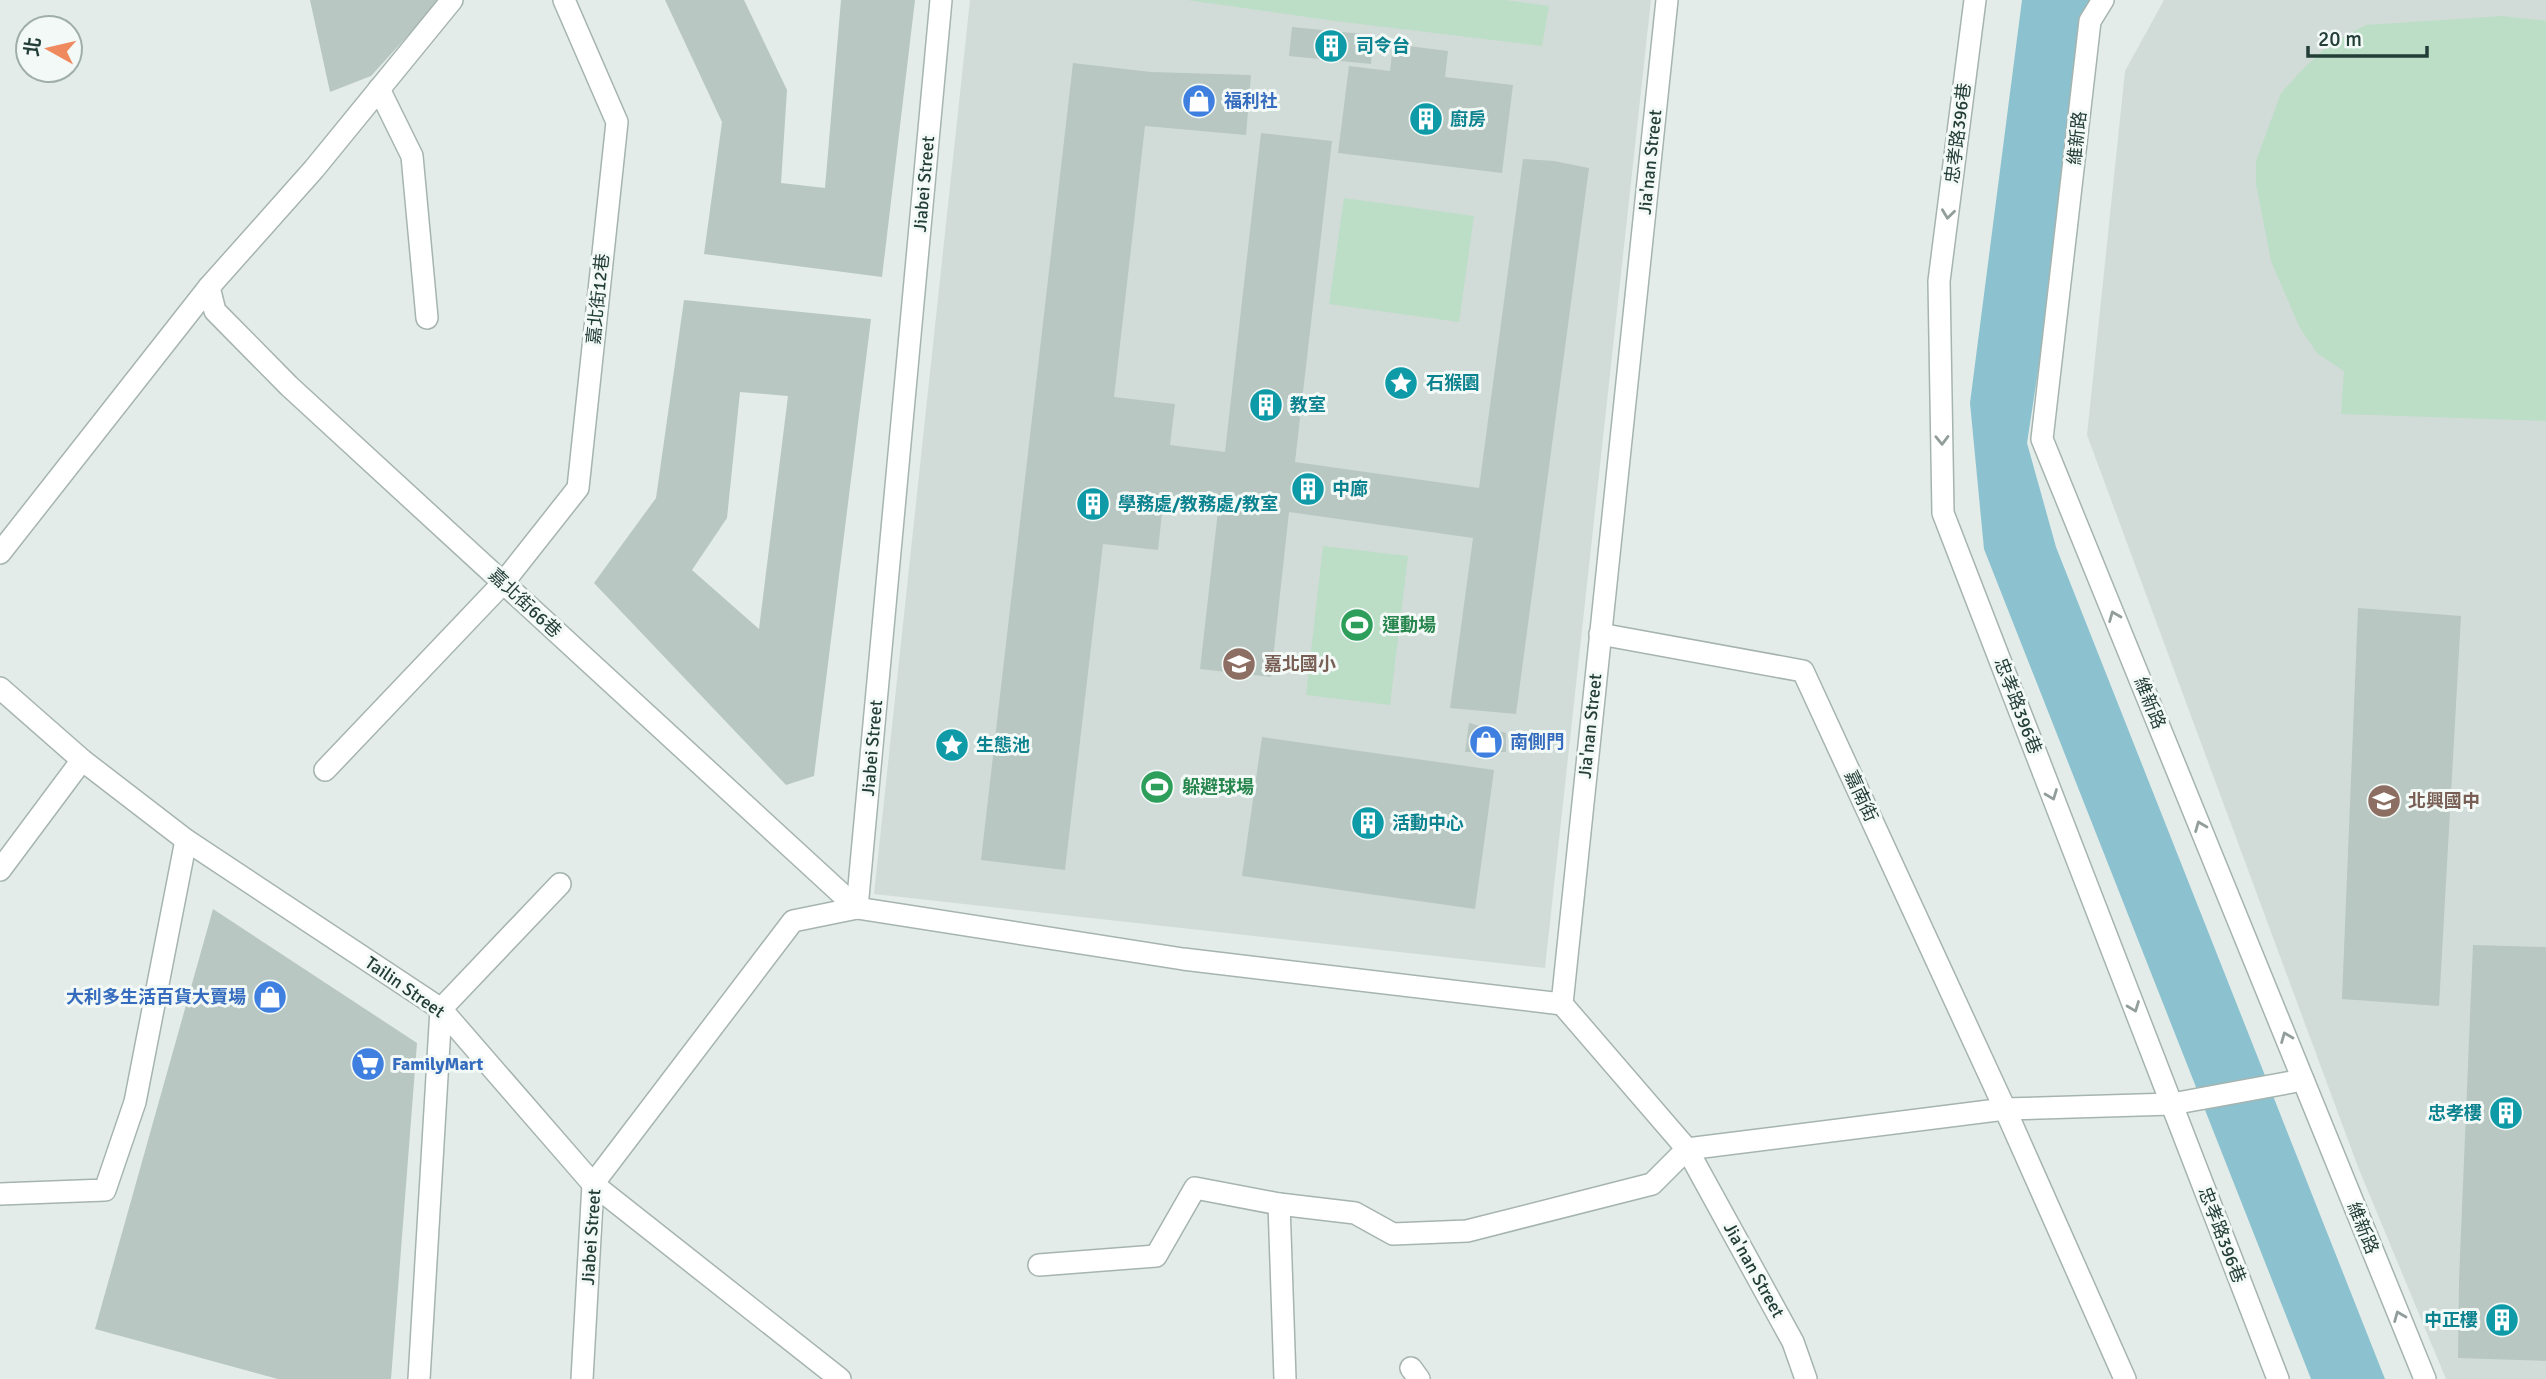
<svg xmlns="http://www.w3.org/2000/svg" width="2546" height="1379" font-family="Signika,'Noto Sans TC',sans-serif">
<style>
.built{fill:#d1dcd8}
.green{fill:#bcddc6}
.water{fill:#8cc2d0}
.building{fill:#b8c7c2;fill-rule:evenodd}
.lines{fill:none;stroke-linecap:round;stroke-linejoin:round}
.service-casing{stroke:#a6b4af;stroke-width:24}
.minor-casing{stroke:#a6b4af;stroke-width:24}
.service{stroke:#fff;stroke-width:21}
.minor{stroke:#fff;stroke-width:21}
.oneway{stroke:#919e9b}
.labels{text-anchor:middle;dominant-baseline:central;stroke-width:6;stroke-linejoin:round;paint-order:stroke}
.culture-label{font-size:18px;font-weight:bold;fill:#0d838f;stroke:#f3f9f6;text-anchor:start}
.shop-label{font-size:18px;font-weight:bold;fill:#366cbe;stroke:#f3f9f6;text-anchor:start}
.street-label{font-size:18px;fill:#233d37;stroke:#f3f9f6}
.leisure-label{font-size:18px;font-weight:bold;fill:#27864d;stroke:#f3f9f6;text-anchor:start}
.education-label{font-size:18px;font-weight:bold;fill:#785e54;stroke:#f3f9f6;text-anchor:start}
</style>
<rect width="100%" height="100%" fill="#e3ece8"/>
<g class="built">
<polygon points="970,0 1651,0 1545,968 874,894"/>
<polygon points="2164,0 2546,0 2546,1379 2446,1379 2358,1167 2087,435 2125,71"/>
</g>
<g class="green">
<polygon points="1187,0 1505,0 1549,6 1542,46 1335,21"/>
<polygon points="2502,16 2546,21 2546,421 2341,414 2344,371 2317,353 2300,328 2271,261 2256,184 2256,161 2281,93 2305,67 2330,44 2366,25"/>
<polygon points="1344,198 1474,216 1459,322 1329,304"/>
<polygon points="1323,546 1408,556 1390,705 1306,695"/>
</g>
<polygon class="water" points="2022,0 2095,0 2027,443 2056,547 2385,1379 2311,1379 1984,549 1970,403"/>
<g class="building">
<polygon points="310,0 440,0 371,76 330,92"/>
<polygon points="665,0 744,0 787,90 781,183 825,188 841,0 915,0 882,277 704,254 722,122"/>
<polygon points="1292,27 1373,35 1371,64 1289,56"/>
<polygon points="1393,44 1448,51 1445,77 1513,85 1502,173 1338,153 1349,66 1390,71"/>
<polygon points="1073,63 1151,72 1251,75 1246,135 1145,126 1114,397 1175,404 1170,445 1225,452 1261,133 1332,141 1295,462 1479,488 1523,159 1554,161 1589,168 1516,714 1450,708 1473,538 1289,512 1271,677 1200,669 1219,502 1164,495 1158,550 1103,544 1065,870 981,860"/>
<path d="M684,300l187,19 -57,457 -28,9 -192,-202 62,-85zM740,392l48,4 -29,233 -67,-59 35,-52z"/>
<polygon points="2358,608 2461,616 2439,1006 2342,999"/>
<polygon points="1469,723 1506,733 1506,752 1465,752"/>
<polygon points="1262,737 1494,770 1475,909 1242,876"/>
<polygon points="213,909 417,1043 391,1379 278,1379 95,1329"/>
<polygon points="2473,945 2546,947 2546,1361 2458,1358 2459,1280"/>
</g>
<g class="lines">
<g class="service-casing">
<g id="service">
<polyline points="379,89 412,156 427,318"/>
<polyline points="1600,634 1803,671 2005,1109 2125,1379"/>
<polyline points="325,770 503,583"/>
<polyline points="0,870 82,760"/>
<polyline points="441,1009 560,884"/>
<polyline points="0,1194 105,1190 135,1102 186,840"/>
<polyline points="1279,1204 1285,1379"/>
<polyline points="1039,1265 1156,1256 1195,1188 1279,1204 1355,1213 1393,1234 1467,1231 1652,1184 1687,1149 2005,1109 2172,1104"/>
<polyline points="1411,1368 1419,1379"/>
</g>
</g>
<g class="minor-casing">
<g id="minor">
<polyline points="1667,0 1562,1004 1687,1149 1793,1342 1806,1379"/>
<polyline points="1975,0 1939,281 1943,513 2278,1379"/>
<polyline points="2103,0 2090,21 2042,439 2425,1379"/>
<polyline points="209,287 215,311 289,386 857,908"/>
<polyline points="0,553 209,287 314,169 452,0"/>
<polyline points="503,583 578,488 617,122 564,0"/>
<polyline points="0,688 82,760 186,840 441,1009 593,1184 840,1379"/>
<polyline points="857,908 941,0"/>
<polyline points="2172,1104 2303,1080"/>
<polyline points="419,1379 441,1009"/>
<polyline points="582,1379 593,1184 793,921 857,908 1183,959 1562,1004"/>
</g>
</g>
<use href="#service" class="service"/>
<use href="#minor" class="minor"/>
</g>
<defs><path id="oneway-chevron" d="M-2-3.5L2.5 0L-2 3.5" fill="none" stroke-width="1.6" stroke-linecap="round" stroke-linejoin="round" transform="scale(1.75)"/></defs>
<g class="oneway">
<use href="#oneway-chevron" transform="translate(1948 214) rotate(97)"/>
<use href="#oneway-chevron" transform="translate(1942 440) rotate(89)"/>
<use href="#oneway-chevron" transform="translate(2114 616) rotate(-112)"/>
<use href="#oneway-chevron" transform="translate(2052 795) rotate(69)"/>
<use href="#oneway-chevron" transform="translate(2200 826) rotate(-112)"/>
<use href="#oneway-chevron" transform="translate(2134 1007) rotate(69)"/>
<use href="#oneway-chevron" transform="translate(2286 1037) rotate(-112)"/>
<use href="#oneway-chevron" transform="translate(2399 1316) rotate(-112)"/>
</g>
<defs>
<g id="building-disc" transform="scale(1.75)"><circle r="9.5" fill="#0f9aa8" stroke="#f3f9f6"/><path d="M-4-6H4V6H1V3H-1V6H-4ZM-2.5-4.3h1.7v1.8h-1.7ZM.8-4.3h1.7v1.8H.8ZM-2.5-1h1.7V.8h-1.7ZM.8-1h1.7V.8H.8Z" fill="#fff"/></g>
<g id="shop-disc" transform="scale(1.75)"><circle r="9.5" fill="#3f7fe0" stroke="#f3f9f6"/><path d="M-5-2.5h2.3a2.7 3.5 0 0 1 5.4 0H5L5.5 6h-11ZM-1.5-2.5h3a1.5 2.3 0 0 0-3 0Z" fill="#fff"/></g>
<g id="sight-disc" transform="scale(1.75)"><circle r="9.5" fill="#0f9aa8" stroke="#f3f9f6"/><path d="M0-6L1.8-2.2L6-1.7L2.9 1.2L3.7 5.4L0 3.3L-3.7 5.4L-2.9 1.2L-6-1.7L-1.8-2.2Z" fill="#fff"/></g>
<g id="stadium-disc" transform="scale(1.75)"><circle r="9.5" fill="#2e9e5b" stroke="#f3f9f6"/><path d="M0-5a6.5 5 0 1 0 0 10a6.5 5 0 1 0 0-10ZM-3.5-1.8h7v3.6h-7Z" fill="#fff"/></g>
<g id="school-disc" transform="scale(1.75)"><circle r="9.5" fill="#8d6e63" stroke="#f3f9f6"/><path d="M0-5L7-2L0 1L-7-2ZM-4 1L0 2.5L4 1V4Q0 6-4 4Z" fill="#fff"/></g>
<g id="supermarket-disc" transform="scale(1.75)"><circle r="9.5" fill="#3f7fe0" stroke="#f3f9f6"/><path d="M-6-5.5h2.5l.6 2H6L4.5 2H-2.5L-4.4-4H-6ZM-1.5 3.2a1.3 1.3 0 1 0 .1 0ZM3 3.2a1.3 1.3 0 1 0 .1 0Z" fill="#fff"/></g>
</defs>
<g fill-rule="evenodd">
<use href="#building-disc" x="1331" y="46"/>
<use href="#shop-disc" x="1199" y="101"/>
<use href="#building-disc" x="1426" y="119"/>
<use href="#sight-disc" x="1401" y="383"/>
<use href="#building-disc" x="1266" y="405"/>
<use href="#building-disc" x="1308" y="489"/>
<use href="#building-disc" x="1093" y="504"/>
<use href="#stadium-disc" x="1357" y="625"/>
<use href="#school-disc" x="1239" y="664"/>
<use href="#shop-disc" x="1486" y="742"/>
<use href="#sight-disc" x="952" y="745"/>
<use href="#stadium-disc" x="1157" y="787"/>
<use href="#school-disc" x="2384" y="801"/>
<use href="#building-disc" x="1368" y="823"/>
<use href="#shop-disc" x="270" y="997"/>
<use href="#supermarket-disc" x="368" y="1064"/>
<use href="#building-disc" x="2506" y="1113"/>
<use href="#building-disc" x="2502" y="1320"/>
</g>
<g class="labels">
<g class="culture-label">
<text x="1356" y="46">司令台</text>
<text x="1450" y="119">廚房</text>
<text x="1426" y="383">石猴園</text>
<text x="1290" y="405">教室</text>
<text x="1332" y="489">中廊</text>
<text x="1118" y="504">學務處/教務處/教室</text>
<text x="976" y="745">生態池</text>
<text x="1392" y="823">活動中心</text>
<text x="2482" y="1113" text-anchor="end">忠孝樓</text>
<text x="2478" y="1320" text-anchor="end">中正樓</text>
</g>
<g class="shop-label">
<text x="1224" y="101">福利社</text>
<text x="1510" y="742">南側門</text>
<text x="246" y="997" text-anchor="end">大利多生活百貨大賣場</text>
<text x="392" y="1064">FamilyMart</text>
</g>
<g class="street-label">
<text transform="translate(1958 133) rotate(-83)">忠孝路396巷</text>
<text transform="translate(2077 138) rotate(-84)">維新路</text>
<text transform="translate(1650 162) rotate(-84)">Jia'nan Street</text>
<text transform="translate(924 184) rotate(-85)">Jiabei Street</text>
<text transform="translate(598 299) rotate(-84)">嘉北街12巷</text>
<text transform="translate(525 603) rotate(43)">嘉北街66巷</text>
<text transform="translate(2150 703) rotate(68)">維新路</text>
<text transform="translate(2018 706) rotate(69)">忠孝路396巷</text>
<text transform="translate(1590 726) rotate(-84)">Jia'nan Street</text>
<text transform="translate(872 748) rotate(-85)">Jiabei Street</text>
<text transform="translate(1861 796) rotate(65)">嘉南街</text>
<text transform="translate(405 987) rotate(35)">Tailin Street</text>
<text transform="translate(2363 1228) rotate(68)">維新路</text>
<text transform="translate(2222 1235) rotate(69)">忠孝路396巷</text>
<text transform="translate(591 1237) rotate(-86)">Jiabei Street</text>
<text transform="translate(1754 1270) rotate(61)">Jia'nan Street</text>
</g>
<g class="leisure-label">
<text x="1382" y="625">運動場</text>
<text x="1182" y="787">躲避球場</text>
</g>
<g class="education-label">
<text x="1264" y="664">嘉北國小</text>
<text x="2408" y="801">北興國中</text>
</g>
</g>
<g transform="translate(49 49) rotate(278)"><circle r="33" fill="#f3f9f6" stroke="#a0aeaa" stroke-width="2"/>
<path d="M0-5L12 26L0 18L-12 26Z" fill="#ef895e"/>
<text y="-10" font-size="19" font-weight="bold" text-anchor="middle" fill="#233d37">北</text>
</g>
<path d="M2308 46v10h119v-10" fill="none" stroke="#233d37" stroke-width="3.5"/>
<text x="2318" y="46" font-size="21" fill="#233d37" stroke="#f3f9f6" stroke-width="5" paint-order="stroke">20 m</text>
</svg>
